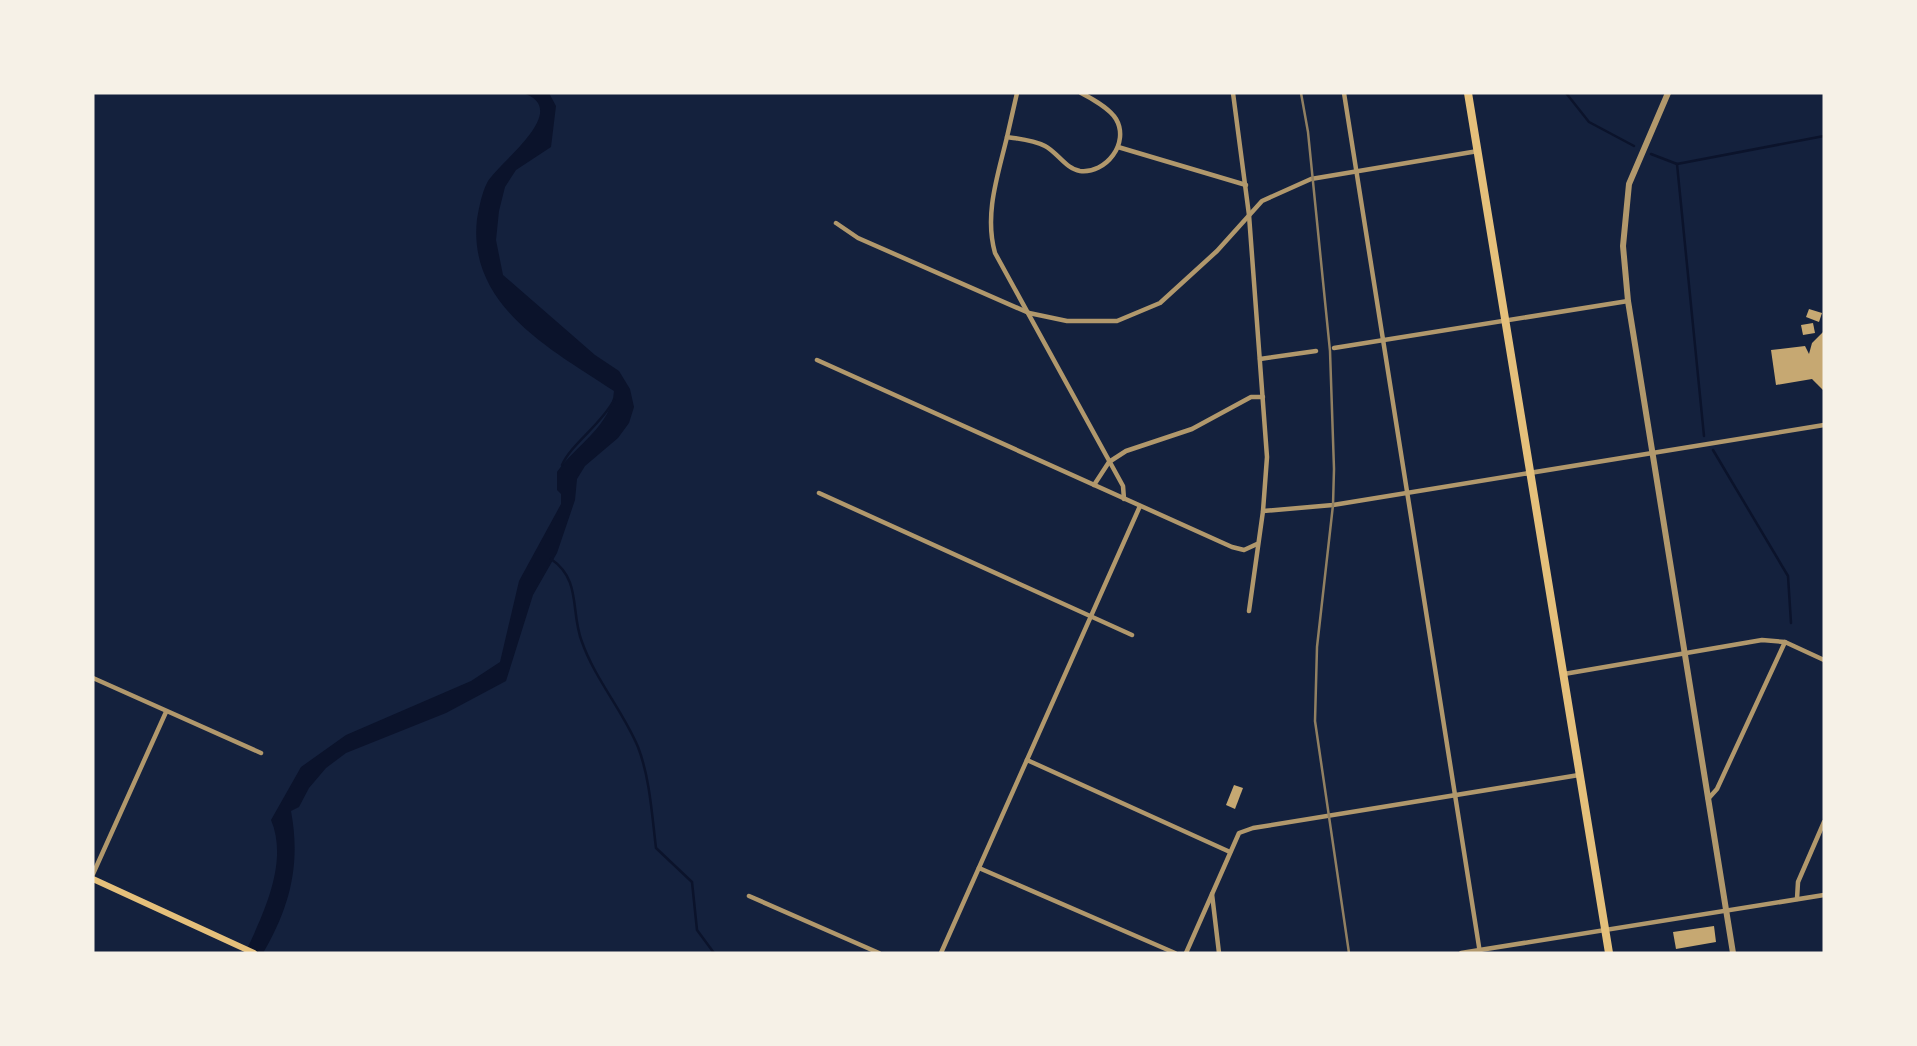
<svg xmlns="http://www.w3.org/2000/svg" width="1917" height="1046" font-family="Barlow,sans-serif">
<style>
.water{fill:#0b132b}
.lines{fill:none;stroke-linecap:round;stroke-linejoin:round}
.stream{stroke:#0b132b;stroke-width:2.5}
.building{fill:#c6a872}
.minor{stroke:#b1986c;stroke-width:4.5}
.tertiary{stroke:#b1986c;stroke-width:6}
.secondary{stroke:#e5c07b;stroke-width:6}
.trunk{stroke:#e5c07b;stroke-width:8}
.rail{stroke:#918062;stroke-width:2.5}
</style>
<rect width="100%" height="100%" fill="#14213d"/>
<path class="water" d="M523,93h26l7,13 -5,41 -35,23 -11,17 -6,24 -3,29 7,35 92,80 24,16 11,18 4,18 -5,16 -11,15 -33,28 -8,13 -2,21 -18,53 -24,42 -27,86 -60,32 -100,40 -20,15 -17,20 -10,19 -8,4c10,53 -1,96 -28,142h-18c18,-38 44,-91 26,-133l30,-53 45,-32 125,-54 29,-19 19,-81 42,-77v-10l-4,-4v-18c18,-26 55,-47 57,-81 -62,-41 -147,-85 -137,-172 2,-11 5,-27 10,-36 9,-19 87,-73 36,-90z"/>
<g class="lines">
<g class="stream">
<polyline points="1566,93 1589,122 1634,146"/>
<polyline points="1651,154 1677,164 1824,136"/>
<polyline points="1677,164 1704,436"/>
<polyline points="1713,450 1788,576 1791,623"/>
<path d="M562,465c10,-22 39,-40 52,-65"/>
<path d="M551,559c31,21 19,53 31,83 13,37 41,69 56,105 12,31 14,69 18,101l36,34 5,48 17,23"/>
</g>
</g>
<g class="building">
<polygon points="1809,309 1822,313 1819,322 1806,317"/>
<polygon points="1813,323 1815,333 1803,335 1801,325"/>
<polygon points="1824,331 1824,391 1812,379 1776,385 1771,350 1805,346 1809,354 1812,343"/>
<polygon points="1234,785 1243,788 1235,809 1226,805"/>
<polygon points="1714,926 1716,942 1676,949 1673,932"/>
</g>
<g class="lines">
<g class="minor">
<path d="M1017,93l-10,44c13,2 26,3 38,9 12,6 21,23 35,25 26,3 50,-28 36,-52 -6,-10 -25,-21 -35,-26"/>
<polyline points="1233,93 1249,215 1267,457 1263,511 1249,611"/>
<polyline points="1344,93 1480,953"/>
<path d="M1007,137c-9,38 -23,77 -12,116l128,233 1,13"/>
<polyline points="1118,147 1246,185"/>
<polyline points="836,223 858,238 1029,313 1067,321 1117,321 1160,303 1217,251 1262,201 1311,179 1478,151"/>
<polyline points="1334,348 1628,301"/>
<polyline points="1260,359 1316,351"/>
<polyline points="817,360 1232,547 1244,550 1257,544"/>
<polyline points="1094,485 1109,462 1126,451 1192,429 1251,397 1263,397"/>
<polyline points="819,493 1132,635"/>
<polyline points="1263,511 1333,505 1824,425"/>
<polyline points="1564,674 1762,640 1785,642 1824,660"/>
<polyline points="93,678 261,753"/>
<polyline points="1027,760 1230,852"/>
<polyline points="1708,799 1717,789 1785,642"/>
<polyline points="979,868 1175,953"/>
<polyline points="93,874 166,712"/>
<polyline points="1212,894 1219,953"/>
<polyline points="749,896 879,953"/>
<polyline points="1797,899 1798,882 1824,822"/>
<polyline points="941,953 1140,506"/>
<polyline points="1186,953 1239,833 1253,828 1579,775"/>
<polyline points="1461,953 1824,895"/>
</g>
<polyline class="tertiary" points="1668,93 1629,184 1623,246 1628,301 1733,953"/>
<polyline class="secondary" points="93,879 254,953"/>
<polyline class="trunk" points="1468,93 1609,953"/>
<polyline class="rail" points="1301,93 1308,132 1330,351 1334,469 1333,505 1317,647 1315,721 1349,953"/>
</g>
<rect width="1917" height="1046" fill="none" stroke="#f6f1e7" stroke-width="189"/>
</svg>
